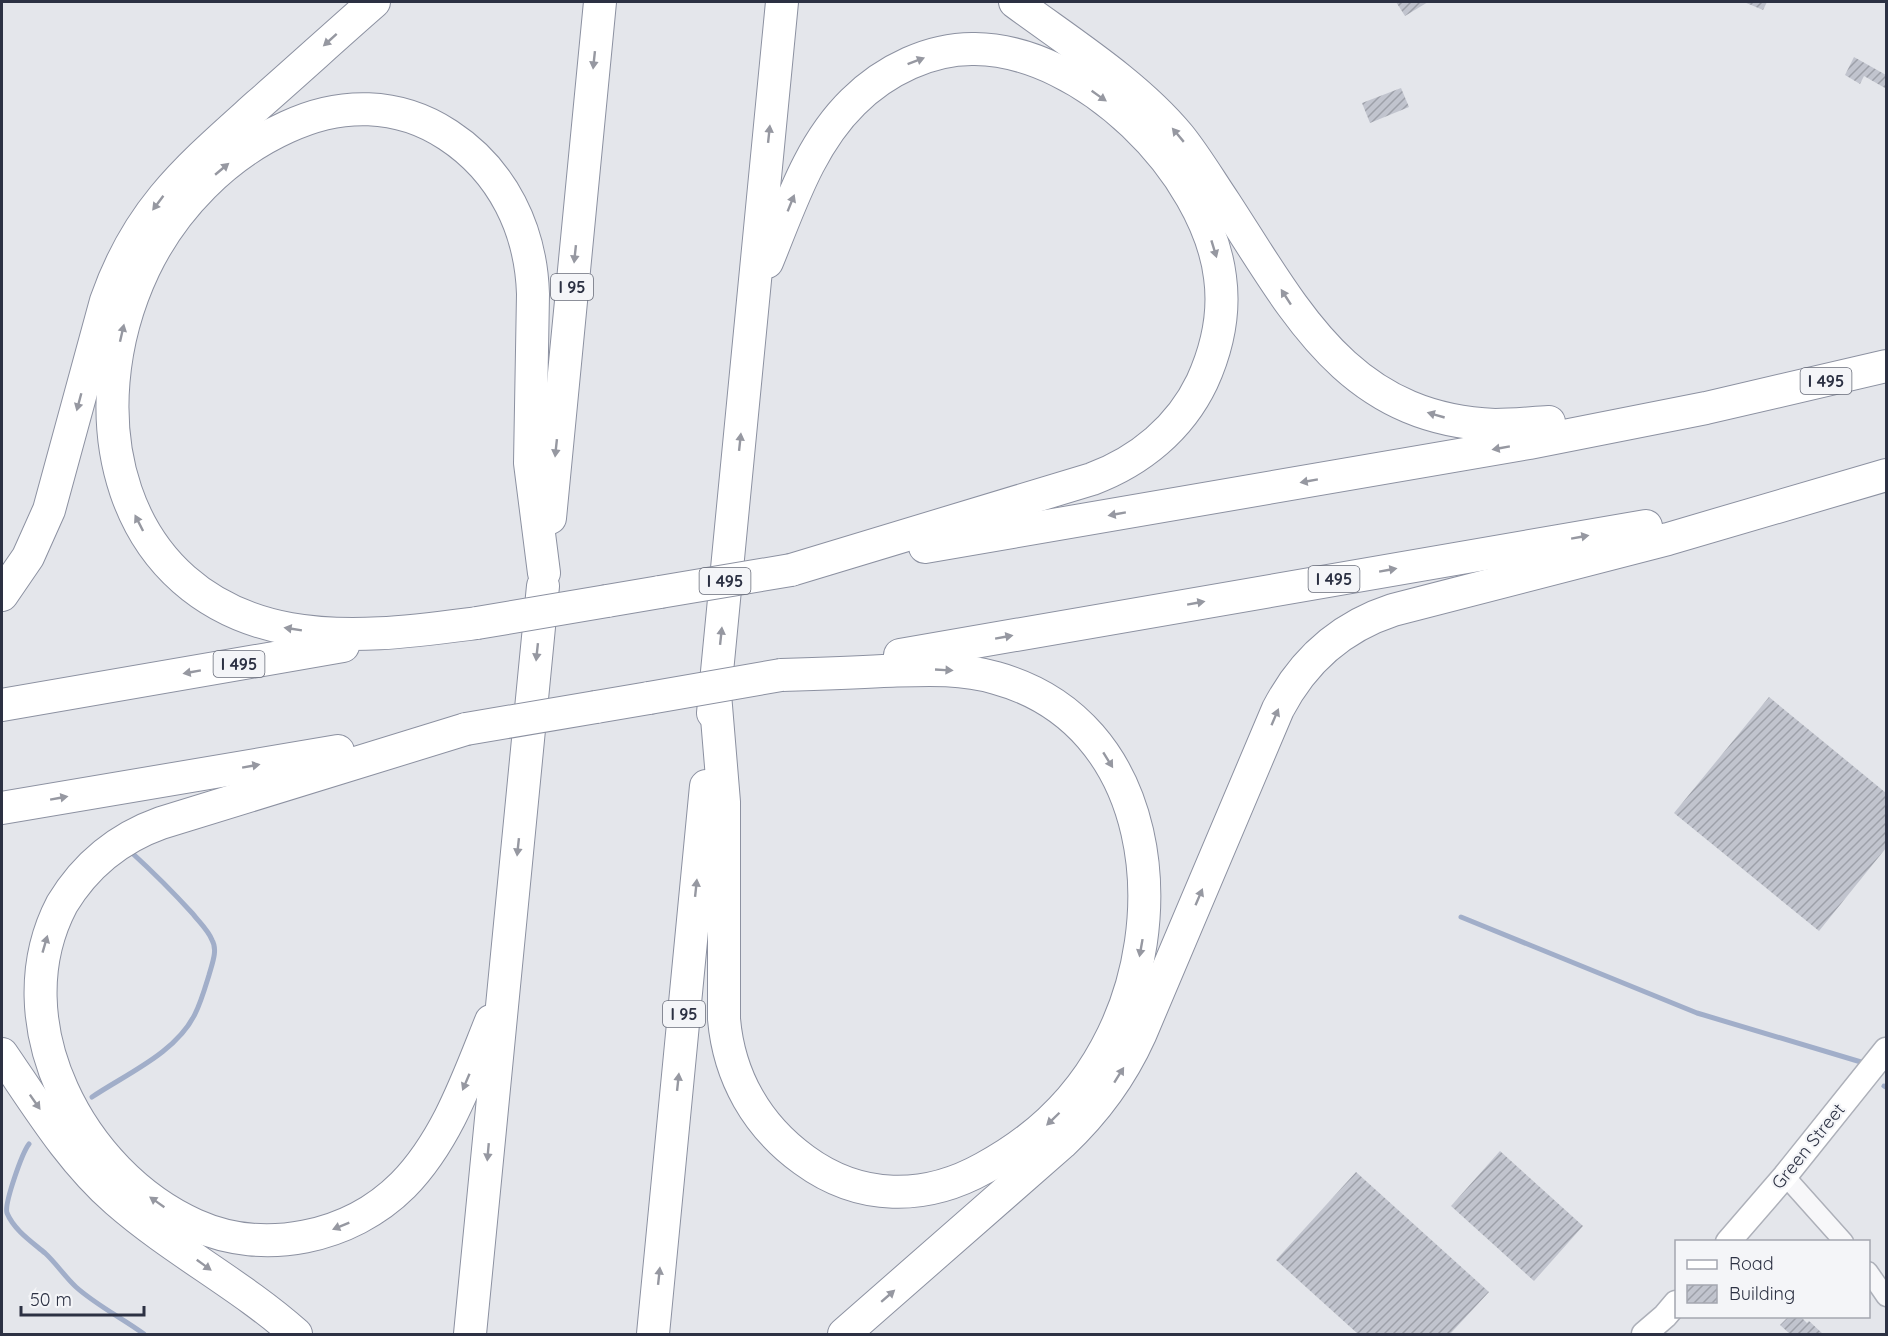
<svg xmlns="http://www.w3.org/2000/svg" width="1888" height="1336" font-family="Quicksand,sans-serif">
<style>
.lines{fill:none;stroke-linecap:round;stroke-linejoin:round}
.stream{stroke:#a1aec9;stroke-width:5}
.building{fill:url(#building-hatch)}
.minor-casing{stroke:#adb0b9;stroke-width:21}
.secondary-casing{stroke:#adb0b9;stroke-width:27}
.motorway-casing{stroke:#8c91a1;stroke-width:34}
.minor{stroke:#f7f7f9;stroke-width:18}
.secondary{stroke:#fff;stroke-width:24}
.motorway{stroke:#fff;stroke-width:32}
.motorway-bridge-casing{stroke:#8c91a1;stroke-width:34;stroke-linecap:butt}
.motorway-bridge{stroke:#fff;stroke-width:32}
.oneway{fill:#9698a1}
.labels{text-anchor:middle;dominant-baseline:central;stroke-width:4.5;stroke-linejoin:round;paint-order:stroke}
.shield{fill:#f4f5f8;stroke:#686c79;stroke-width:1.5}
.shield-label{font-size:16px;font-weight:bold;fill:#2c3143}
.street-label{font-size:18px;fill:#2c3143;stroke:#f4f5f8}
</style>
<defs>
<pattern id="building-hatch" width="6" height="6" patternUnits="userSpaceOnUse" patternTransform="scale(1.5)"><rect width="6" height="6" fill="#c1c4ce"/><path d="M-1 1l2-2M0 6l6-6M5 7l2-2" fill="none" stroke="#9da0a9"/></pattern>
</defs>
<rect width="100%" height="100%" fill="#e4e6eb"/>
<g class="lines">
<g class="stream">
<polyline points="1461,917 1697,1013 1861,1062"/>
<polyline points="1884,1086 1886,1087"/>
<path d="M92,1097c34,-23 84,-44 103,-83 6,-12 10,-26 14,-39 3,-11 9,-25 3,-35 -4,-10 -13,-18 -19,-26 -20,-22 -40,-42 -62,-62"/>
<path d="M29,1144c-7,9 -25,60 -22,69 7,17 25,29 38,40 11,10 20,24 31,34 20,18 46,31 68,47"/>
</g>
</g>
<g class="building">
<polygon points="1396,2 1428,2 1405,16"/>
<polygon points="1744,2 1767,2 1763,10"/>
<polygon points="1854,57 1886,75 1885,88 1864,76 1860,84 1845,75"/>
<polygon points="1401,88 1409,107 1370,123 1362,103"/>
<polygon points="1769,697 1886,793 1886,848 1819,931 1674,813"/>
<polygon points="1500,1151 1583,1226 1534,1281 1451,1206"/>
<polygon points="1356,1172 1489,1292 1450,1334 1358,1334 1276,1260"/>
<polygon points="1789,1316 1800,1316 1807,1323 1809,1321 1823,1334 1790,1334 1780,1325"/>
</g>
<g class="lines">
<g class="minor-casing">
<g id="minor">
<polyline points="1785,1176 1844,1242"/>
<polyline points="1868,1271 1886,1297"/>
</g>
</g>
<g class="secondary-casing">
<g id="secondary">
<polyline points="1728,1242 1785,1176 1886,1050"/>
<polyline points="1644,1334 1665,1316 1676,1303"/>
</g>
</g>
<g class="motorway-casing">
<g id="motorway">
<path d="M1015,2c54,40 121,82 164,134 17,21 31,45 46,67 71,109 123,216 270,222 18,0 36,-2 54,-3"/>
<path d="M767,262c23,-56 42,-117 86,-160 32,-32 78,-54 122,-53 109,1 232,123 245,228 5,36 -3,72 -18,105 -22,46 -62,79 -110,97l-301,91"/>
<polyline points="550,518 600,2"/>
<polyline points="925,547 1529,443 1706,408 1886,366"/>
<path d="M2,595l26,-38 21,-47 57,-209c32,-92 82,-133 152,-196 39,-34 77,-69 116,-103"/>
<polyline points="607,601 660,592"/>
<path d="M477,623c-62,8 -125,17 -187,6 -175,-32 -214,-216 -146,-360 29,-61 81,-114 143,-142 53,-25 111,-25 161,8 55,36 83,95 85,159l-3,169 14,110"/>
<polyline points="900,655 1646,526"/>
<path d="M715,694l9,108v217c5,58 33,107 80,141 56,41 121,41 180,8 52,-28 94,-68 122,-120 70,-127 50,-326 -110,-370 -37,-11 -76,-8 -113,-7 -34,2 -68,3 -102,4"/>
<polyline points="2,705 343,646"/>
<polyline points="596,707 649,698"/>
<polyline points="713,713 782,2"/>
<path d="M466,729l-305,94c-42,15 -76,43 -99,81 -62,118 19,270 133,321 69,31 155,13 208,-40 44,-45 65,-107 88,-164"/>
<polyline points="2,808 338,751"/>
<path d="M2,1054c35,51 68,106 115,147 56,49 124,84 179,133"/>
<polyline points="470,1334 543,586"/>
<polyline points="653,1334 706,786"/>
<path d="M844,1334l218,-191c33,-31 59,-66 78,-108l138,-326c25,-48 63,-82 115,-99l275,-71 218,-64"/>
</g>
</g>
<use href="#minor" class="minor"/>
<use href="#secondary" class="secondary"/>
<use href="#motorway" class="motorway"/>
<g class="motorway-bridge-casing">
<g id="motorway-bridge">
<polyline points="660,592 791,570"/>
<polyline points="477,623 607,601"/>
<polyline points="649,698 781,675"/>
<polyline points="466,729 596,707"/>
</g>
</g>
<use href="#motorway-bridge" class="motorway-bridge"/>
</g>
<defs><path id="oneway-solid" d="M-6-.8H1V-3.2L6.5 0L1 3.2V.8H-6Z" transform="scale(1.5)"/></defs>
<g class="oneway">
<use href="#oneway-solid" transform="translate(330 40) rotate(138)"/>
<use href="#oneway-solid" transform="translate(594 60) rotate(96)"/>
<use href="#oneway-solid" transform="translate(916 61) rotate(-21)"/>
<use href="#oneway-solid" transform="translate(1099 96) rotate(35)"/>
<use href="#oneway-solid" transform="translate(769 134) rotate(-84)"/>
<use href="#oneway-solid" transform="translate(1178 135) rotate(-130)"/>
<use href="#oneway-solid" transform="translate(222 169) rotate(-40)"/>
<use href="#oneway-solid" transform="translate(158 203) rotate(127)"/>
<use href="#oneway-solid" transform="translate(791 203) rotate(-68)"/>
<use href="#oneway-solid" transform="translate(1214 249) rotate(73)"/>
<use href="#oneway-solid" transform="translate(575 254) rotate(96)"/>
<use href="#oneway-solid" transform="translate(1286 297) rotate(-123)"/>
<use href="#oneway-solid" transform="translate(122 333) rotate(-77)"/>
<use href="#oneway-solid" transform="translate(79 402) rotate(105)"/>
<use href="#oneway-solid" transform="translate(1436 415) rotate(-164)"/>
<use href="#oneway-solid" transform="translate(740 442) rotate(-84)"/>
<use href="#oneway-solid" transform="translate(556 448) rotate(96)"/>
<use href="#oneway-solid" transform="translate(1501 448) rotate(170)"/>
<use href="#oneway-solid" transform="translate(1309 481) rotate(170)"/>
<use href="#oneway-solid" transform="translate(1117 514) rotate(170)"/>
<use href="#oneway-solid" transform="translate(139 523) rotate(-117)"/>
<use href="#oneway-solid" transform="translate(1580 537) rotate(-10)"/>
<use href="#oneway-solid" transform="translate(1388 570) rotate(-10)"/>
<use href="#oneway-solid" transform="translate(1196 603) rotate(-10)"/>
<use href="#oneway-solid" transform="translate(293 629) rotate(-171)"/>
<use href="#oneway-solid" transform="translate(721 636) rotate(-84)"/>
<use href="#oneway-solid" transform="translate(1004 637) rotate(-10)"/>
<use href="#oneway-solid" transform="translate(537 652) rotate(96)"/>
<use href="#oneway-solid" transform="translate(944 670) rotate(3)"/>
<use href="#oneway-solid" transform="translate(192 672) rotate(170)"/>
<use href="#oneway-solid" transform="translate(1275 717) rotate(-67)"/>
<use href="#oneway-solid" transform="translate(1108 760) rotate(58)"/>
<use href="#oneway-solid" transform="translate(251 766) rotate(-10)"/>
<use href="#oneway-solid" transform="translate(59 798) rotate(-10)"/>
<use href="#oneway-solid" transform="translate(518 847) rotate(96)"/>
<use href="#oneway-solid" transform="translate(696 888) rotate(-84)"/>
<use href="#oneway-solid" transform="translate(1199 897) rotate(-67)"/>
<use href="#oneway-solid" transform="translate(45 944) rotate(-74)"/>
<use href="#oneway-solid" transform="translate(1141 948) rotate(100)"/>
<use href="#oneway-solid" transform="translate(1119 1075) rotate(-58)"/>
<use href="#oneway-solid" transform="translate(466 1082) rotate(113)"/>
<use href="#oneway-solid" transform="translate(678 1082) rotate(-84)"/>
<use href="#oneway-solid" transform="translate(35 1102) rotate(55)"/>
<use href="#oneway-solid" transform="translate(1053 1119) rotate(136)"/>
<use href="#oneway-solid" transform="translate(488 1152) rotate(95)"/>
<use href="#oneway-solid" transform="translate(157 1202) rotate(-145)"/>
<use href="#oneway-solid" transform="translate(341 1226) rotate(158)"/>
<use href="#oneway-solid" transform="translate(204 1265) rotate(36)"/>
<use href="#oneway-solid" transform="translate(659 1276) rotate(-84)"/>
<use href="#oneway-solid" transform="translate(888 1296) rotate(-41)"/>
</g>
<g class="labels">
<g class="shield">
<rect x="551" y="274" width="42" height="26" rx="4.5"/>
<rect x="1800.5" y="368" width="51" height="26" rx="4.5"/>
<rect x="1308.5" y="566" width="51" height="26" rx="4.5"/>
<rect x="699.5" y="568" width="51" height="26" rx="4.5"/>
<rect x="213.5" y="651" width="51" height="26" rx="4.5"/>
<rect x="663" y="1001" width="42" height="26" rx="4.5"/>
</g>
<g class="shield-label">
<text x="572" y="287">I 95</text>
<text x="1826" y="381">I 495</text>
<text x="1334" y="579">I 495</text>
<text x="725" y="581">I 495</text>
<text x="239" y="664">I 495</text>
<text x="684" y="1014">I 95</text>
</g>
<g class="street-label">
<text transform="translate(1808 1146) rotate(-51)">Green Street</text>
</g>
</g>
<rect width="1888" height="1336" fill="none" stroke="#2c3143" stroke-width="6"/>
<rect x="1675" y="1240" width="195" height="78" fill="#f4f5f8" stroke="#a4a7b0" stroke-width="1.5"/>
<rect x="1687" y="1260" width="30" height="9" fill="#ffffff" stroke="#a4a7b0" stroke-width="1.5"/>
<text x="1729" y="1270" font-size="18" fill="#2c3143">Road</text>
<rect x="1687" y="1285" width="30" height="18" fill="url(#building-hatch)" stroke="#a4a7b0" stroke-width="1.5"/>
<text x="1729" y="1300" font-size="18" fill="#2c3143">Building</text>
<path d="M21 1306v9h123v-9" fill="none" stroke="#2c3143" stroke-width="3"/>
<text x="30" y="1306" font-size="18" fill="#2c3143" stroke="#f4f5f8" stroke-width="4.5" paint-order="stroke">50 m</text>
</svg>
